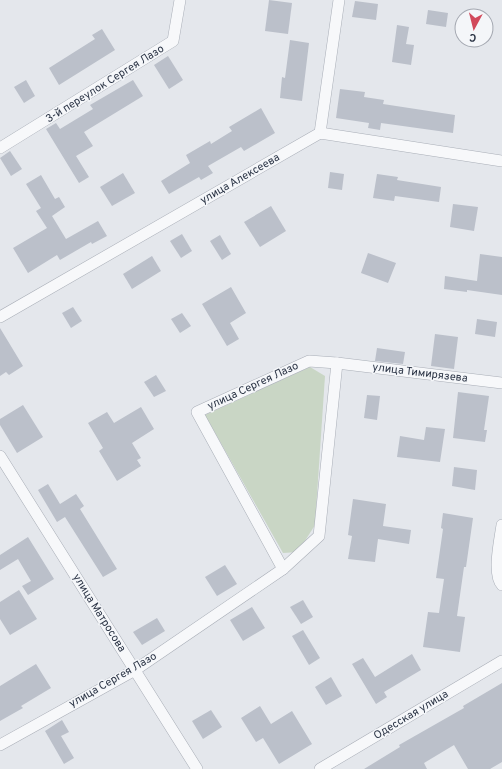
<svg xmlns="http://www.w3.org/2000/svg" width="502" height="769" font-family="Overpass,sans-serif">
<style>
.green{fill:#c9d6c5}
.building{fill:#bbc0ca}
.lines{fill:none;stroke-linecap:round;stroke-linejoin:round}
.street-casing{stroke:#a9aeb7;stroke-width:12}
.street{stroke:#f7f8fa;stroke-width:11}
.labels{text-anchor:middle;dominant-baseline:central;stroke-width:3;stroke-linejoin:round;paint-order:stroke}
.street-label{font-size:11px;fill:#2b3445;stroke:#f4f6f9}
</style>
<rect width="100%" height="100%" fill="#e4e7ec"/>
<polygon class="green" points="310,367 325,376 315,525 298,552 283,553 205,415"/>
<g class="building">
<polygon points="269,0 292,3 288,34 265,31"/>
<polygon points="355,1 378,4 376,20 352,17"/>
<polygon points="428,10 448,13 446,27 426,24"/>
<polygon points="397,25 409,27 406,44 414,45 411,65 392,62"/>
<polygon points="102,29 115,50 59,85 49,68 95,39 92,35"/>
<polygon points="290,40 309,43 302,101 280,98 282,77 285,78"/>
<polygon points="168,56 183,80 169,89 154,65"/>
<polygon points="26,80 35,96 24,103 14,87"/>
<polygon points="133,80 143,96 84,132 93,146 76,156 89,177 79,183 46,129 56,123 60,129 93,109 90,105"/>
<polygon points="340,89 365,92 364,97 384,100 383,104 455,115 453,133 381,123 380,130 368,128 369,123 336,118"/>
<polygon points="261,108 275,133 244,151 241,147 208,166 213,173 201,180 199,177 169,194 161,181 190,163 186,155 210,141 211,144 232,131 229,127"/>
<polygon points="10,151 22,169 11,176 0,158"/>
<polygon points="330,172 344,174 342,190 328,188"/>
<polygon points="123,173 135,193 112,206 100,187"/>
<polygon points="377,174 398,177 397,180 441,187 439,202 395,196 394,201 373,198"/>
<polygon points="41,175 55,199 59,197 65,207 52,216 66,239 98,221 107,236 92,244 91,242 60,260 57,255 28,273 13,248 47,228 36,211 41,208 26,184"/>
<polygon points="453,204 478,207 474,231 450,227"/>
<polygon points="271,206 286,231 260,247 244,222"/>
<polygon points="182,234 192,251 181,258 170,241"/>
<polygon points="220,235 231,254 222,260 210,241"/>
<polygon points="368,253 396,263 388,283 361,273"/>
<polygon points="480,254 502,257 502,295 467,290 467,292 444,289 445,276 477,281"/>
<polygon points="152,256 161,271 132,289 123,274"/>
<polygon points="231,287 246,313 230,323 239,339 227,346 202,304"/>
<polygon points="73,307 82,321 71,328 62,313"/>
<polygon points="182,313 191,326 180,333 171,319"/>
<polygon points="477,319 497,322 495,337 475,334"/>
<polygon points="0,328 23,366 9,375 6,372 0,376"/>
<polygon points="435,334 458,337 454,369 431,366"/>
<polygon points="377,348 405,352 403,364 375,361"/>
<polygon points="156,375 166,391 154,397 144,382"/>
<polygon points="458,392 489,396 484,430 487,430 485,442 453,438"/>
<polygon points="367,395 380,396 377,420 364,418"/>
<polygon points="23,405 43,437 17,453 0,425 0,419"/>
<polygon points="141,407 154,429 132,443 141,458 137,460 141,466 117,481 99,451 103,448 88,423 107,412 114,423"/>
<polygon points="426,427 445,429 440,462 397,457 400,436 424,440"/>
<polygon points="454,467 477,470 475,490 452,486"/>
<polygon points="48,484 60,504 76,494 84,506 80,509 117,569 103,577 65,517 57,522 38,490"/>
<polygon points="353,499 386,504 383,526 411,530 409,544 378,539 375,562 348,559 352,536 348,535"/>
<polygon points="443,513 473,518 466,567 464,567 457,616 465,617 460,652 423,647 428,612 439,613 444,579 436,578 443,529 441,528"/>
<polygon points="28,537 54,579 28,595 22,586 31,581 18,559 0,570 0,555"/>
<polygon points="225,565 237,584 217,596 205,577"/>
<polygon points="19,590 37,619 10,635 0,619 0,602"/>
<polygon points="303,600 313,617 301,624 290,607"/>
<polygon points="252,607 265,628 243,641 230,620"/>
<polygon points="157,618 165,631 142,645 133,632"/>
<polygon points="303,630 320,658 309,665 292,636"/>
<polygon points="412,654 421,670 384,692 387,697 376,704 352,664 363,658 375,677"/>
<polygon points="36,664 51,688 21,706 23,708 0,721 0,686"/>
<polygon points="331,677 342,696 326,705 315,687"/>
<polygon points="502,683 502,762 490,769 468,769 454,745 424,763 427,769 364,769 400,747 399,745 464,708 463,706"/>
<polygon points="260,706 271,724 292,711 312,744 279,764 263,738 256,742 241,718"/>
<polygon points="211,710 222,727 203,739 192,721"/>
<polygon points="62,720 69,732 61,736 74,758 64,764 45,731"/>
</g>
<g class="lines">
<g class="street-casing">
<g id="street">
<polyline points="320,133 339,0"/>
<polyline points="0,148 173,41 180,0"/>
<polyline points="0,317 320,133 502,161"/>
<polyline points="0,456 197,769"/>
<path d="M502,525c-2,14 -10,50 0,60"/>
<polyline points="283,569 197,412 309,361 337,363 502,383"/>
<polyline points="0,745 135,670 283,569 319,536 337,363"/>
<polyline points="320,769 502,661"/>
</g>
</g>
<use href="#street" class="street"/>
</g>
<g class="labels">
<g class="street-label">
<text transform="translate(105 84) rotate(-32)">3-й переулок Сергея Лазо</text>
<text transform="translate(240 179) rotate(-30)">улица Алексеева</text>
<text transform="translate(420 373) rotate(7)">улица Тимирязева</text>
<text transform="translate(253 386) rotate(-25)">улица Сергея Лазо</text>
<text transform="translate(99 613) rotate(58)">улица Матросова</text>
<text transform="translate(113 680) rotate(-30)">улица Сергея Лазо</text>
<text transform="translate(411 715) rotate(-31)">Одесская улица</text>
</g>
</g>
<g transform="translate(474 28) rotate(187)"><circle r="19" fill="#f4f6f9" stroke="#a4a8b1"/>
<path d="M0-3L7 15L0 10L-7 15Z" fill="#d1495b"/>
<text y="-6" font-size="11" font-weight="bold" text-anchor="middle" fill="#2b3445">С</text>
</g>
</svg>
